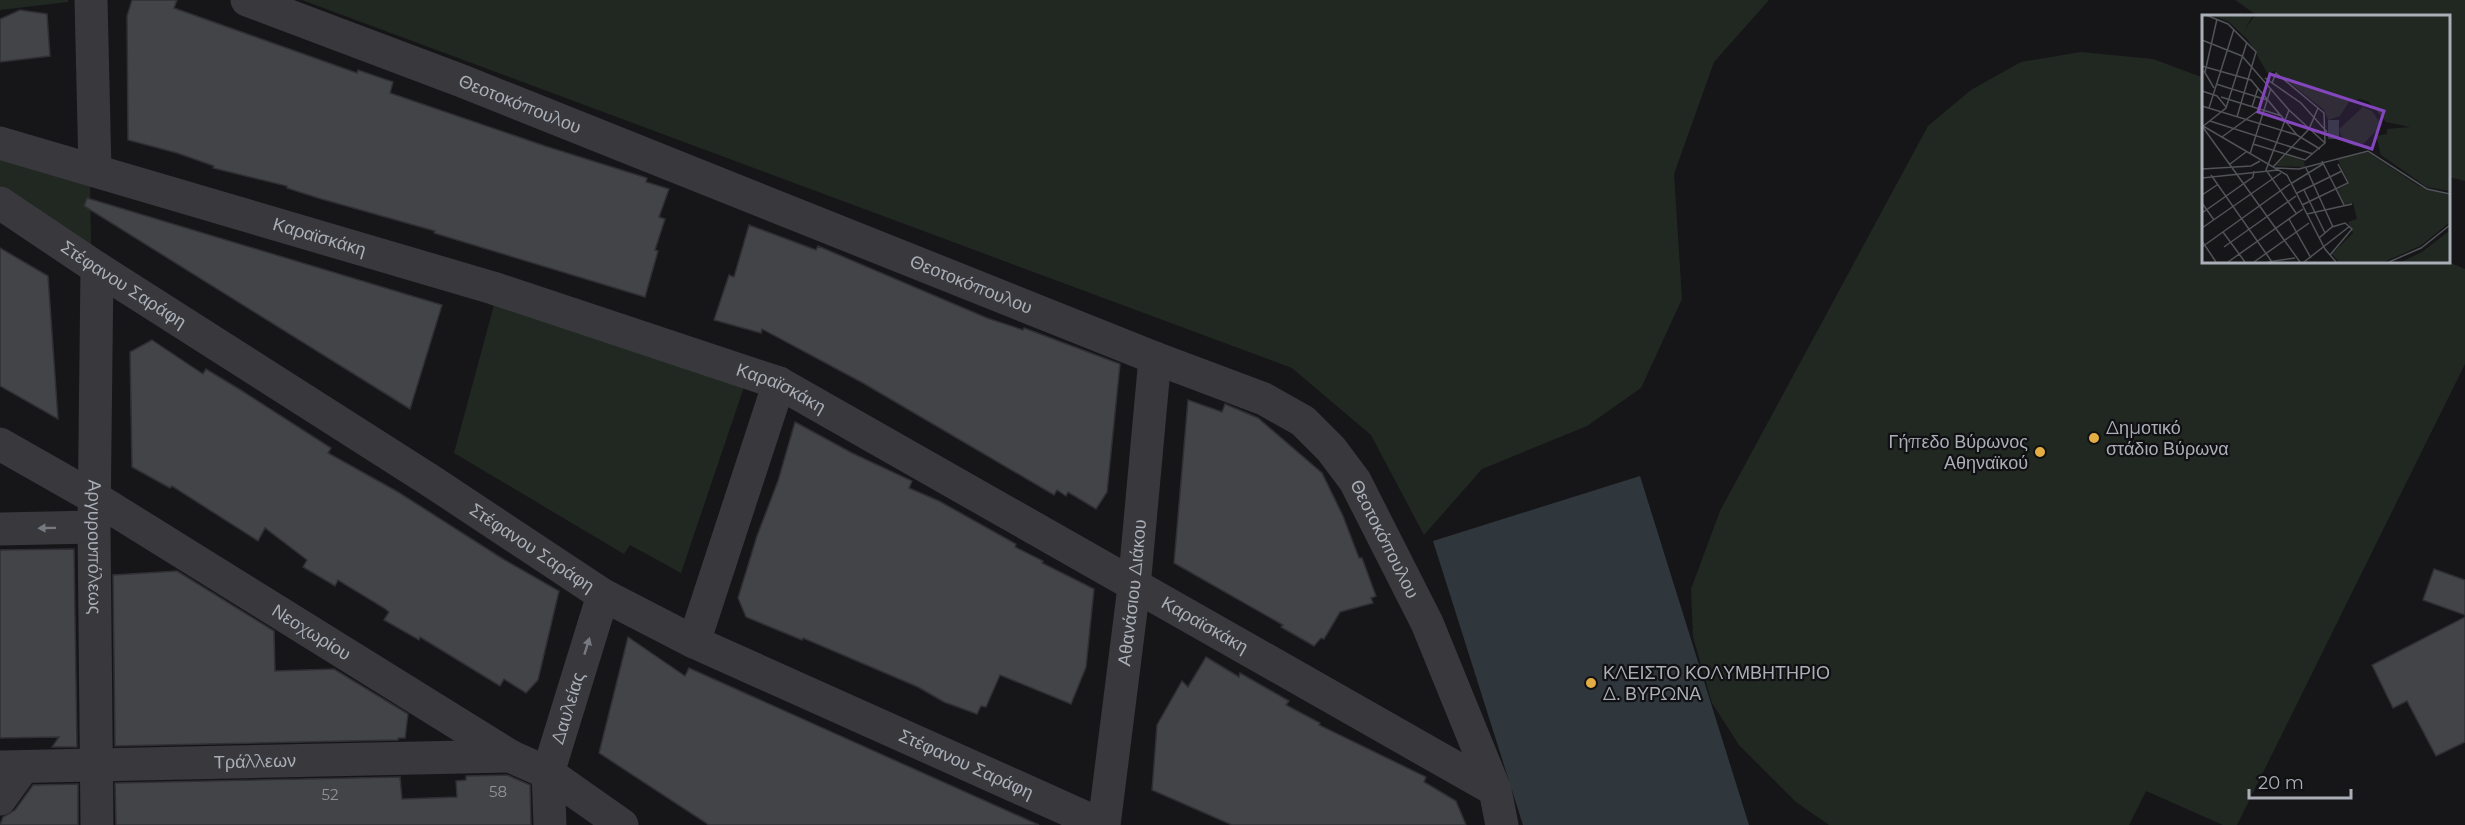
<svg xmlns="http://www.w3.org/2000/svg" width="2465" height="825" font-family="Montserrat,sans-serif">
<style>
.green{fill:#212822}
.water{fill:#2f373d}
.building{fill:#434448;stroke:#303034;stroke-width:1.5}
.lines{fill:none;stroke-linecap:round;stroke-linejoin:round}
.minor{stroke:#38383d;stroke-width:33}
.oneway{fill:#767980}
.poi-dot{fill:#e3ad43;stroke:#111113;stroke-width:2}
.labels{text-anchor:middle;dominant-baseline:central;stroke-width:4.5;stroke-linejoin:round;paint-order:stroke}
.number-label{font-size:15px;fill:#90949b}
.street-label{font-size:18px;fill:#a9aeb7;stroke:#111113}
.poi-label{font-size:18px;fill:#a9aeb7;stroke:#111113;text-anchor:start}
.inset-road{fill:none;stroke:#515358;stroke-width:1.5}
.view{fill:#8446bd;fill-opacity:0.15;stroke:#8446bd;stroke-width:3}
.inset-edge{fill:none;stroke:#a9aeb7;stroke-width:3}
</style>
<rect width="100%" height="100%" fill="#161618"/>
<g class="green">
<polygon points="0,0 68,0 68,2 0,10"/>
<polygon points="302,0 1769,0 1714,62 1674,174 1682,299 1641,388 1587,426 1482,469 1424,535 1371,435 1292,368"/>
<polygon points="2235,0 2465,0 2465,181 2449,177 2448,16 2258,16"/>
<polygon points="2081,52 2153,59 2204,78 2204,261 2446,261 2465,269 2465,364 2237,825 2223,825 2146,791 2129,825 1829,825 1796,802 1739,745 1712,703 1693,637 1691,589 1720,511 1928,126 1971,90 2021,62"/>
<polygon points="0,154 90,181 91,244 0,189"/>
<polygon points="494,305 746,381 681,573 630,545 624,554 454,453"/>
</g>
<polygon class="water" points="1640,476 1749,825 1523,825 1433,541"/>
<g class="building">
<polygon points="132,0 177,0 174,8 357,73 358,70 393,82 390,93 545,146 647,178 646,182 669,189 659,217 665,219 655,250 658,251 645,297 434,233 435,231 318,198 287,188 287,186 213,168 214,166 177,153 128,140 127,16"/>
<polygon points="20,10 47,14 50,56 0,62 0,19"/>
<polygon points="87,198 442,305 410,409 84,206"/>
<polygon points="749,225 816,250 818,246 987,318 1023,330 1024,328 1120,364 1107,492 1096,509 1068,492 1066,496 1057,490 1054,495 863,383 762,329 761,333 714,320 729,275 734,277"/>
<polygon points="0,248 48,276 58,419 0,386"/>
<polygon points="152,340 203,374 206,369 239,389 331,448 328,453 398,492 503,559 559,591 538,680 526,693 504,679 500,686 420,637 419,640 384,620 389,612 384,608 338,580 335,586 303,567 307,560 265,528 258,541 172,486 170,488 132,467 130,352"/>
<polygon points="1188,400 1222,412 1225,404 1258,418 1322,473 1343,516 1359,558 1362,558 1376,596 1371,598 1373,603 1340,612 1324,639 1321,638 1314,646 1281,627 1283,625 1174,563"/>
<polygon points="795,422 852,453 912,481 909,488 939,501 1016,544 1015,547 1043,561 1042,563 1094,589 1086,667 1071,704 1000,675 986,707 981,706 977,714 944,702 918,687 803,638 802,640 746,617 738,598 757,536 778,481"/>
<polygon points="74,549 77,747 52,747 59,737 0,738 0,550"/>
<polygon points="2434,569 2465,580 2465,615 2423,600"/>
<polygon points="177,571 274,631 275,671 334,669 408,714 405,738 398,738 398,740 115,746 113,575"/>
<polygon points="2465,617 2465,742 2436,756 2407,701 2393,708 2372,665"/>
<polygon points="628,637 685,676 689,668 1039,825 709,825 599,753"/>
<polygon points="1206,657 1239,677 1240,673 1289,701 1286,705 1320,723 1319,725 1426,777 1424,782 1456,801 1466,825 1232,825 1152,790 1157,725 1182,681 1188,687"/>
<polygon points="507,775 530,785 531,825 116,825 115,783 400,777 402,799 457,797 456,781 466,780 466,776"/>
<polygon points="78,784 78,825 0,825 3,817 15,810 33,785"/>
</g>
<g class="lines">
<g class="minor">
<polyline points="91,0 95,170"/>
<path id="s1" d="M247,0l215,81 693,277 109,41 39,22 28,28 24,32 72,142 68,167 7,35"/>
<path id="s2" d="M0,143l493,145 286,95 716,407"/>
<path id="s3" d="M0,203l97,65 334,213 172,114 91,47 408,183"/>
<path id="s4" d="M97,268l-3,259 3,298"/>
<path id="s5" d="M0,444l95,54 415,258 38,17 74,52"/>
<polyline points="0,529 94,527"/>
<polyline points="694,642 779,383"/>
<path id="s6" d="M0,767l510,-11"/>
<polyline points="0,799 23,767"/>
<path id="s7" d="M550,825l-2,-52 55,-178"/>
<path id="s8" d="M1104,825l30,-238 21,-229"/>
</g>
</g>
<defs><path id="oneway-solid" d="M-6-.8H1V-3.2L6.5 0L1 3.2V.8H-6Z" transform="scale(1.5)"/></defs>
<g class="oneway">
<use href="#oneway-solid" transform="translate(47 528) rotate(179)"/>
<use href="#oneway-solid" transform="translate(587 646) rotate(-73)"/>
</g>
<g class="poi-dot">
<circle cx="2094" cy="438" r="6"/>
<circle cx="2040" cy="452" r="6"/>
<circle cx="1591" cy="683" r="6"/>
</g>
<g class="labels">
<g class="number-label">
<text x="498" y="791">58</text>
<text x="330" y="794">52</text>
</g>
<g class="street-label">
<text stroke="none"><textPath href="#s1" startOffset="292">Θεοτοκόπουλου</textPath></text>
<text stroke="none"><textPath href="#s2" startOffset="333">Καραϊσκάκη</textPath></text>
<text stroke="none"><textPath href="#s3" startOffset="148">Στέφανου Σαράφη</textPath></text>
<text stroke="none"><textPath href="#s1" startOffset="778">Θεοτοκόπουλου</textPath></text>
<text stroke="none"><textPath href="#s2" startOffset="819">Καραϊσκάκη</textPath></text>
<text stroke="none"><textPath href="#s1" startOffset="1282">Θεοτοκόπουλου</textPath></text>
<text stroke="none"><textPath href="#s4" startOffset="279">Αργυρουπόλεως</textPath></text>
<text stroke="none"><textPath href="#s3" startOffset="634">Στέφανου Σαράφη</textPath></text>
<text stroke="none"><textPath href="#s8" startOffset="234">Αθανάσιου Διάκου</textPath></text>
<text stroke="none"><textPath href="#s2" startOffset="1305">Καραϊσκάκη</textPath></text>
<text stroke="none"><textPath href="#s5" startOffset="364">Νεοχωρίου</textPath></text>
<text stroke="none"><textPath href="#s7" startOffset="120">Δαυλείας</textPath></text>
<text stroke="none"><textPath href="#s6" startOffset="255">Τράλλεων</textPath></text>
<text stroke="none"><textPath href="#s3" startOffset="1120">Στέφανου Σαράφη</textPath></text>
</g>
<g class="poi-label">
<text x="2106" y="428">Δημοτικό<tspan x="2106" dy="21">στάδιο Βύρωνα</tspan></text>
<text x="2028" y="442" text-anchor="end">Γήπεδο Βύρωνος<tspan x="2028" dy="21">Αθηναϊκού</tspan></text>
<text x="1603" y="673">ΚΛΕΙΣΤΟ ΚΟΛΥΜΒΗΤΗΡΙΟ<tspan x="1603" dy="21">Δ. ΒΥΡΩΝΑ</tspan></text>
</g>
</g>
<g transform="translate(2202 15)">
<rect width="248" height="248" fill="#161618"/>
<path d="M11,0h40l-9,16 11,-16h194v176l-22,-4 -46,-32 -5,-19 11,-2v-5l23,-2 -24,-5 -17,-20 -9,-3 -11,3 -9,14 -12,4 -4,-10 -49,-39 -7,3 -20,-34 -19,-18zM161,92l9,4 10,14 -21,21h-7l-11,-5 -4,-12zM165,137l52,34 30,9v28l-29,23 -36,16h-45l-7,-8 21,-21 -5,-11 9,-3 -4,-16 -9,1 -7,-14 12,-7 -12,-25zM84,140l18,6 1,6 -30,-1zM247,216v31h-48l21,-10z" fill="#212822"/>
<path d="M126,105h11v19h-11z" fill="#2f373d"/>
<path class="inset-road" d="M4,0l22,9 28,28 -19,65M0,25l40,16 47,54 36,33M0,51l49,14 46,55M2,56l10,17M3,57l12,-53M63,63l36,25 26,29M14,69l51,16M0,76l15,5 9,11M19,82l61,19M0,91l95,29 23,14M50,92l6,-19M7,93l25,-79M87,95l-23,60 30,43M8,106l103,33M0,111l98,136M1,111l84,49 38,74 11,13M0,112l24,-19 21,-66M20,122l37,-27M51,129l52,16 20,-17 -1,-30 -48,-40 -4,10M48,139l21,-66M120,146l22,44M28,149l16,-12M71,152l36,-38 9,-21M74,153l23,1 69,-18 59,38 23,5M104,153l27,59M0,154l49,-3 9,-5M9,160l61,87M0,163l76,-8M90,168l31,-19M102,175l21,43M95,178l45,-22M0,180l15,-10M0,188l12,17M100,190l46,-22 -10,-19M0,198l51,-36 1,-6M105,199l45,-10M87,204l22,39M0,213l79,-55M21,217l22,30M117,223l13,-11 13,-4 7,6 -22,26M0,226l14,21M0,232l88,-63M22,232l72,-51M26,247l75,-53M52,247l55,-39M66,247l27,-4M102,247l46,-36M187,247l32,-14 29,-23"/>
<path class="view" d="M68,59l114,37 -12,38 -114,-37z"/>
<rect width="248" height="248" class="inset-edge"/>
</g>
<path d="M2249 789v9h102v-9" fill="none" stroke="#a9aeb7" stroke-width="3"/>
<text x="2258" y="789" font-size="18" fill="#a9aeb7" stroke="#111113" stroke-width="4.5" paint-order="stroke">20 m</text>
</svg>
